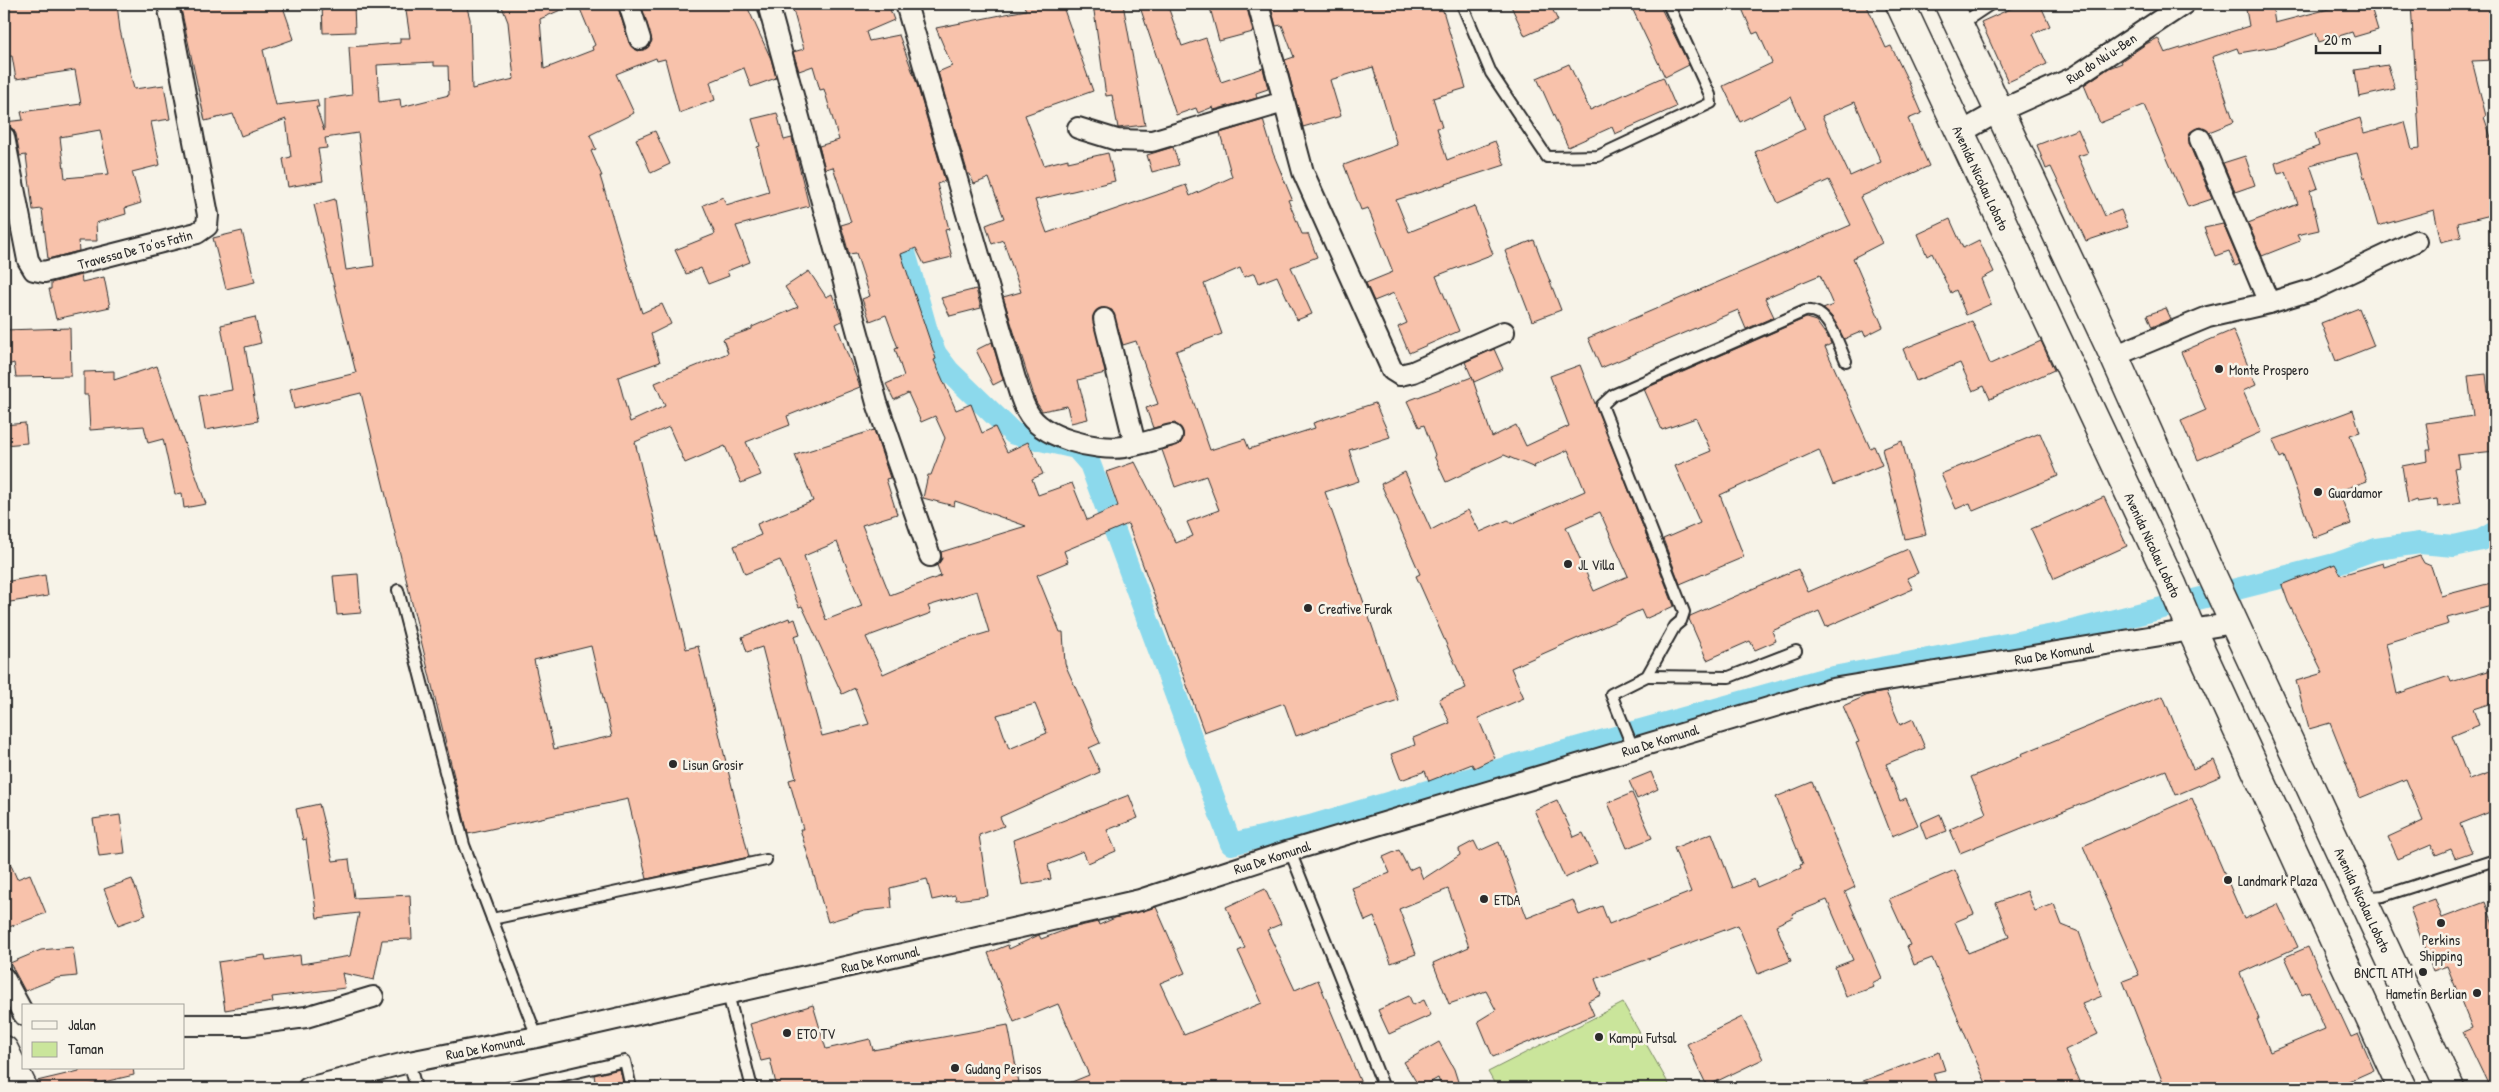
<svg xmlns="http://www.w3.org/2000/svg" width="2499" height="1092" font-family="'Patrick Hand',sans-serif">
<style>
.green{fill:#cae59b;stroke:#7a8863}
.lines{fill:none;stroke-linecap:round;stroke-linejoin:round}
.canal{stroke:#8cd9ec;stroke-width:22}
.building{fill:#f8c2ab;stroke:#2b2b2b;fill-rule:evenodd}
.lane-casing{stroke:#2b2b2b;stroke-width:14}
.street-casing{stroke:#2b2b2b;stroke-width:24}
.secondary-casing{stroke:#2b2b2b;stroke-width:31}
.primary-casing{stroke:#2b2b2b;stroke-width:31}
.lane{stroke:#f7f3e8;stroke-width:10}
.street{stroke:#f7f3e8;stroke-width:20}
.secondary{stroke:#f7f3e8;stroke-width:28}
.primary{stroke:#f7f3e8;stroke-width:28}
.poi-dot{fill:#2b2b2b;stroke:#f7f3e8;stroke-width:2}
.labels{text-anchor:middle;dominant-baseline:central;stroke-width:5;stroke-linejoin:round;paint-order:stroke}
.street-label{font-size:14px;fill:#2b2b2b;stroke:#f7f3e8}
.poi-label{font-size:14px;fill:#2b2b2b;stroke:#f7f3e8;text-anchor:start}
</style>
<rect width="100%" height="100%" fill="#f7f3e8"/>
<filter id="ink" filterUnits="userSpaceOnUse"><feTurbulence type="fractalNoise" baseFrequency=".02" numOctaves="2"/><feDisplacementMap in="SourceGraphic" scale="10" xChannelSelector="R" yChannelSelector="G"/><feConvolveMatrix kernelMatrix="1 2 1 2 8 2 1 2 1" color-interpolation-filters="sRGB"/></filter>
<g filter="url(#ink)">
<polygon class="green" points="1623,1003 1671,1088 1497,1088 1488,1072"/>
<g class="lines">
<polyline class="canal" points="897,224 929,338 936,354 949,371 1014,434 1076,448 1090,464 1231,844 1310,826 1515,765 1823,679 2064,633 2335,564 2376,549 2420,543 2454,546 2481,540 2495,532"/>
</g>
<g class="building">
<path d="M29,4h88l3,26 14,59 30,-4 6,34 -19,3 9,43 -28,7 9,31 -16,5 1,6 -30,9 1,18h-19l1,10 -31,8 -6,-50 -9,1 -7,-55 -6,1 -4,-22 -3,-5 -9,-4v-3l19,-2 -2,-8 60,-8 -6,-34 -59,9 -4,-23 -8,1v-49zM100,130l9,44 -44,4 -5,-41z"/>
<path d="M180,4h102l12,35 -31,11 13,55 41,-5 2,7h-3l8,24v-32l28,-4 -3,-48 51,-4v-5h10l-5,-34h61l4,15 2,70 42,-10 -6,-57 -7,-18h73l-34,15 4,50 49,-19 -1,-3 3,-2 -17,-41h39l12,39 9,8 10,-4 4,-6 -11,-37h105l25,55 5,19 -25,9 -7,-19 -34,14 5,18 -36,13 -14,-54 -8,2 -1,-3 -40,16 18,39 -44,22 6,14 -5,2 11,25h-2l42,137 20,-9 9,20 -20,10 9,28 -42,15 12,45 35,-16 -10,-23 73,-30 -5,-14 29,-10v-2l46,-20 -13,-20 24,-16 17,26 6,-3 10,27 -6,3 24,63 -73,29 3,9 -44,17 15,33 -20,8 -16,-37 -40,17 -16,-36 -34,15 51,207 12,-3 51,211 -102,22 -19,-80 -160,35 -107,-441 -67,16 -4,-20 66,-16 -42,-168 21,-6 11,71 28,-4 -16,-133 -33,5 2,10 -9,1 5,32 -35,6 -5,-28 8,-2 -5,-38 -45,17 -8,-22 -28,7zM434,62v4h14l1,29 -48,12 -1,-8 -21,3 -2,-37zM591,646l21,90 -58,13 -20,-89z"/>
<polygon points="322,4 354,4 355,32 323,33"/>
<path d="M801,4h87l6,16 -28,12 3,9 30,-6 17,46 29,100 -8,3 12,45 -4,1 7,27 -28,7 -8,-16 -15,6 35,105 -2,1 22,50 15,-6 11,29 13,-6 12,25 21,-10 15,32 -11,5 6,16 34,-12 15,37 31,-14 -12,-34 29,-10 41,81 17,-7 -6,-14 32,-12 -13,-34 -31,11 -13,-37 18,-6 3,-5v-7l-8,-9 -22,5 -7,-20 12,-4 -22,-63 -13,4 -11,-35 -11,-2 -8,8 12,57 -27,7 10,39 -17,4 -4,-17 -25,5 -6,-9 -33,-105 18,-5 -18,-52 -11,4 -6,-19 18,-7 -15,-40 -15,6 -4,-10h-2l-30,-102 14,-6 -16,-38 90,-18 -3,-6h39l31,87 -68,24 19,50 24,-6v3l40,-9 7,28 -80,19 12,33 139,-48 4,11 42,-19 -12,-44 43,-13 10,33 19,46 -4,1 14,34h6l9,23 -26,10 21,47 -15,6 -20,-44 -18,7 -4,-10 -11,4 -4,-9 -36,16 18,50 -46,17 34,99 35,-11 4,10 66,-21 -2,-5 62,-20 15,34 -41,13 10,31 -34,11 73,208 -102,36 -12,-33 -80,29 -76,-208 -64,27 4,11 -31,13 23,57h3l2,32 35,79 -11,5 11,24 -100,45 4,9 -25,9 9,61 -32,4 -1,-5 -23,5 -5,-21 -37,9 2,20 -28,3 -36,11 -28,-93h3l-14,-49 7,-2 -34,-131 -15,5 -5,-15 47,-19 1,3 5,-2 5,15 -6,2 28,100 47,-12 -14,-36 -13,6 -40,-88 -3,1 -19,-47 -35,14 -11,-28 27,-11 -4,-11 56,-23 -18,-46 79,-25 16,48 -4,1 11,35 -35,11 28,70 51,-19 -4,-11 5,-6 -1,-7 85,-26 -71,-25 -1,5 -31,-8 5,-23h3l14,-37 -10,-22 -14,6 -13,-29 -14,7 -8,-16 18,-8 -9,-27 3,-1 -12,-33 -16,6 -8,-22 8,-3 -14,-43 -7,1 -8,-29 10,-3 -18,-55 -8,2 -6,-23 20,-6 -15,-51 -4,1 -7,-24 -14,5 -6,-19 11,-3 -12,-43zM837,542l25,64 -36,14 -22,-64zM977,591l12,41 -36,11 -70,31 -17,-37 65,-24 -3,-7zM1035,704l12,29 -38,16 -12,-34z"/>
<polygon points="1093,4 1123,4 1145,125 1118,128 1112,95 1106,96"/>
<polygon points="1139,4 1167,4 1182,46 1206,38 1221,82 1263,68 1268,89 1256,93 1257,98 1214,110 1213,107 1198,113 1196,108 1176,115"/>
<polygon points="1209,4 1246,4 1253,32 1219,41"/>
<polygon points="1270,4 1441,4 1466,88 1433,98 1442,127 1437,128 1447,160 1495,141 1505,165 1396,200 1409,232 1474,206 1493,254 1436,276 1459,331 1409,353 1398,327 1407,323 1394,293 1374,301 1366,283 1393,272 1368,208 1361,210 1344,165 1397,145 1373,67 1330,80 1341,116 1303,127 1285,60 1294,57 1282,25 1276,26"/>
<polygon points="1510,4 1550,4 1558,21 1525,36"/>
<polygon points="1630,4 1659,4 1689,65 1665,77"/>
<path d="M1740,4h126l20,44 5,-2 18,37 13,30 -14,6 21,47 -69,31 22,46 -29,15 30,69 -18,9 -2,-5 -19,8 -12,-22 -9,-8 10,-4 -13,-30 -55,23 9,19 -28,12 -8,-19 -137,58 -13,-30 263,-113 -22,-45 -51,23 -23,-51 50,-23 -14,-32 -51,25 -17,-36 49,-23 -14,-31 -5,2zM1855,102l26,60 -31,14 -28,-60z"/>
<polygon points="2021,4 2040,4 2050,26 2033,34 2047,64 2008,82 1981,22"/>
<polygon points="2245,4 2272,4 2275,23 2348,4 2370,4 2378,30 2354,37 2352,32 2319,42 2316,33 2280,46 2239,53 2237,48 2212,57 2234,122 2209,132 2201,127 2190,132 2189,144 2212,199 2188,207 2144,105 2100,123 2084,85 2109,68 2122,63 2121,61 2146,44 2158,38 2165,53 2249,26"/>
<polygon points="2411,4 2495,4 2495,60 2472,61 2486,116 2484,117 2495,149 2495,214 2458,223 2461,237 2441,242 2434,210 2378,226 2357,153 2310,165 2318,188 2310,191 2319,230 2297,235 2300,241 2262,256 2248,223 2298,204 2286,172 2278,174 2275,163 2319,146 2315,133 2360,118 2364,133 2405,122 2412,149 2420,148"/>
<polygon points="1569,64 1590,110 1663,77 1676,107 1615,134 1612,127 1568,147 1537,78"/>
<polygon points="2388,65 2395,89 2359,97 2355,70"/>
<polygon points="777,113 784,140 792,138 809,206 736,226 750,262 727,271 729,276 708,284 701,268 686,274 675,250 715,234 703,205 723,197 726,205 769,192 757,147 760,146 752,119"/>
<polygon points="2078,129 2088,153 2078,156 2105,216 2121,210 2128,227 2086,241 2051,167 2046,169 2037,145"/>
<polygon points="655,131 670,164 651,173 636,139"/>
<polygon points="1173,147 1179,165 1152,172 1147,155"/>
<polygon points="2245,156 2255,185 2235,192 2223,163"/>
<polygon points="1950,219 1963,248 1979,240 1994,272 1981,279 1991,304 1966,315 1956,290 1951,293 1932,253 1927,256 1918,234"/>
<polygon points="2223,224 2240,264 2235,266 2229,251 2215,256 2204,228"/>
<polygon points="242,231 255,282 226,289 213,238"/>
<polygon points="1534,240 1561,310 1532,321 1505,251"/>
<polygon points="81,275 82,282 104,277 110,307 56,319 49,289 51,289 51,283"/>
<polygon points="976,289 981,308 950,316 941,298"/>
<polygon points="2166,308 2171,319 2152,327 2147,315"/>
<polygon points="2359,308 2374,346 2336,361 2321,323"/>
<polygon points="255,317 261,343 245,347 258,421 205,430 199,396 232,390 221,325"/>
<polygon points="1806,318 1816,321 1829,339 1831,344 1825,347 1870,448 1874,446 1882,465 1833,485 1819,450 1720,495 1744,557 1680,584 1663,539 1700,523 1675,466 1711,451 1696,418 1662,430 1644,389"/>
<polygon points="1972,321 1990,364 2041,341 2054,370 1990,399 1984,386 1973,391 1960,363 1916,381 1903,349"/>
<polygon points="70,328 71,376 16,377 14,363 4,366 4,330"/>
<polygon points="2233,330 2256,385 2243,391 2261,432 2198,460 2181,421 2206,410 2181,352"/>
<polygon points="992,342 1003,380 993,385 976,350"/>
<polygon points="1494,349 1503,369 1474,382 1465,362"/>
<path d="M1580,365l94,241 -29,13 -4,-9 -130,58 13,30 -46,20 17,40 -21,10 -2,-4 -43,17 -4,-10 -24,9 -10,-26 24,-9 -2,-7 37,-15 -11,-24 27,-11 -50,-112 4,-2 -39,-90 24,-12 26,58 37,-20 12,22 28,-12 5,3 72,-32 -17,-41 -34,16 1,2 -31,-13 -58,27 -12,-26 1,-1 -11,-30 -5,2 -12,-26 65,-24 20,60 24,-12 10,21 43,-20 -19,-50zM1600,512l28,64 -34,15 -28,-64z"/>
<polygon points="157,366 206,504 184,508 182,493 175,494 163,439 148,443 144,426 90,430 88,395 84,395 84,372 114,371 114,380"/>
<polygon points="2486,374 2488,391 2495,391 2495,451 2457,455 2459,467 2454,468 2461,503 2438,507 2437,499 2417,502 2416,500 2408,503 2402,466 2428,461 2427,450 2431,450 2426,423 2473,416 2468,376"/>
<polygon points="2353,410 2360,432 2350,435 2367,481 2339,491 2351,524 2314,538 2284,456 2280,458 2273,440"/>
<polygon points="25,423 27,443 4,445 4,425"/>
<polygon points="2040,433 2058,476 1973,511 1970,503 1956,509 1941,474"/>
<polygon points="1902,441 1926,534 1905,539 1882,449"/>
<polygon points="2104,497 2127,546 2054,579 2031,529"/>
<polygon points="1908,549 1918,573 1907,578 1913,589 1826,627 1819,611 1772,631 1776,641 1755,650 1750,641 1707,660 1689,619 1690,616 1798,569 1808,592"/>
<polygon points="2420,556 2424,563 2431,566 2441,596 2491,583 2495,597 2495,605 2447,618 2449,624 2386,643 2397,694 2449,676 2451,682 2495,669 2495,702 2473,709 2479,725 2452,736 2469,780 2495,771 2495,810 2460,824 2472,852 2455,858 2451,849 2436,855 2431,845 2398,859 2388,837 2423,821 2406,779 2360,798 2330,723 2309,729 2296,681 2323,673 2288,602 2282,585 2335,564 2341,575 2383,563 2384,567"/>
<polygon points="358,574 361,613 337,615 333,576"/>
<polygon points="45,575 48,596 4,603 4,582"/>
<polygon points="1886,692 1900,725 1913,719 1925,748 1886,764 1900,801 1906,798 1918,825 1892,836 1856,743 1859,742 1843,706 1868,695"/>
<polygon points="2163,696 2193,769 2214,760 2221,776 2176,795 2166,770 1960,853 1950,829 1986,813 1971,777 2022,756 2021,754"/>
<polygon points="1651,772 1658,789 1637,799 1629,781"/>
<polygon points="1812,782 1855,887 1845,892 1882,978 1872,983 1874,987 1846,997 1835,967 1853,960 1827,900 1792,914 1793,917 1776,925 1791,961 1758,974 1738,925 1595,979 1601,995 1588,1001 1594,1015 1493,1057 1478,1021 1496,1010 1486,991 1449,1004 1433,963 1469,947 1448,889 1399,909 1416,954 1391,963 1374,917 1365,921 1352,888 1390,873 1383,857 1399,850 1409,870 1418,866 1423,879 1460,855 1459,849 1474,841 1479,851 1499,842 1527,918 1573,900 1579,915 1602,906 1609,924 1691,892 1674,848 1712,833 1733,888 1754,879 1757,887 1801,868 1800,865 1803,864 1776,797"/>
<polygon points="1632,793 1652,838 1627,848 1608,803"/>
<polygon points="1129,795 1138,818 1107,830 1116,851 1088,863 1083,851 1048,865 1051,879 1022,885 1013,840"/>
<polygon points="2192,798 2244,919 2278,904 2298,947 2240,973 2259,1019 2257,1019 2270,1052 2325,1029 2309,992 2302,995 2285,957 2308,947 2337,1009 2338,1009 2351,1037 2358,1034 2374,1070 2334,1088 2165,1088 2123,981 2139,975 2083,846"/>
<polygon points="1557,800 1574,837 1583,833 1597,863 1565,878 1534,810"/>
<polygon points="319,804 333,861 349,859 354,898 410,895 412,939 382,940 374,980 342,973 345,988 272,997 273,1002 225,1010 218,962 265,955 266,960 300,955 301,964 350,956 359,913 317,918 306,839 303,840 296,809"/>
<polygon points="1940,814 1947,831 1926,839 1920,823"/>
<polygon points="120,815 125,853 99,856 93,819"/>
<polygon points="4,849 17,879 30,874 46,913 4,929"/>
<polygon points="1955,870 1974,914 1955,922 1968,953 2009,937 1996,903 2027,891 2035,911 2054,904 2062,925 2079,932 2102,996 2082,1004 2098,1034 2065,1050 2082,1088 1988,1088 1932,958 1914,965 1907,946 1910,945 1889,899"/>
<polygon points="132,879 146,915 118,925 104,889"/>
<polygon points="1265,889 1281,924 1267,930 1295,990 1318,980 1363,1088 1057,1088 1089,1075 1058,1004 1014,1022 988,953 1008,945 1009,949 1039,935 1041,939 1071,928 1098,922 1099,925 1115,918 1156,907 1185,973 1160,983 1184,1035 1262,1003 1238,951 1245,948 1226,907"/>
<polygon points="2435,899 2442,918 2485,902 2495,929 2495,1088 2490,1088 2463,1032 2472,1028 2447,966 2433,971 2410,908"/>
<polygon points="73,947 77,976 57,978 25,991 10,963 41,950"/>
<polygon points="1409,996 1413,1005 1424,1000 1431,1015 1389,1034 1378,1010"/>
<polygon points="813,1005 826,1049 870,1039 873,1050 1008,1025 1020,1088 777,1088 770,1059 761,1061 750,1024"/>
<polygon points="1742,1017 1763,1059 1707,1086 1687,1044"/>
<polygon points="1439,1042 1454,1069 1460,1088 1442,1088 1438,1078 1420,1088 1404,1062"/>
<polygon points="1939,1052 1945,1070 1933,1073 1936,1082 1929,1084 1931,1088 1845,1088"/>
<polygon points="79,1068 133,1068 134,1075 78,1088 39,1088 37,1081 79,1071"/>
<polygon points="620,1069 624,1088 596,1088 594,1075"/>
</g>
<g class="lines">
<g class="lane-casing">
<g id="lane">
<polyline points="1462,4 1491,73 1547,157 1598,156 1711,103 1710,95 1668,4"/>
<polyline points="1961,24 1991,4"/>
<polyline points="398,590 464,845 537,1037"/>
<polyline points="1647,676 1729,677 1796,651"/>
<path d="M1633,748l-22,-54 36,-18 28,-50 6,-5 3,-9 -82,-207 11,-10 192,-84c24,-3 32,31 41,50"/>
<polyline points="1290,851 1384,1088"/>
<polyline points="2363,898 2383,896 2495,860"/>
<polyline points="492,919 766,860"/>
<polyline points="728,994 752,1088"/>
<polyline points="409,1062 416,1088"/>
<polyline points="508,1088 625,1061 631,1088"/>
</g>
</g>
<g class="street-casing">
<g id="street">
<polyline points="629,4 640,39"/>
<polyline points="768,4 877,403 930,556"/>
<path d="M906,4l109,375c4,10 6,22 12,32 14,27 69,40 97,36 16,-2 32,-8 48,-12"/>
<polyline points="1258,4 1303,172 1392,370 1400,375 1413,372 1504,332"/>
<polyline points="1078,128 1117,140 1152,141 1284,102"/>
<polyline points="1960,133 1999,111 2073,78 2184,4"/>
<polyline points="4,137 28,260 34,270 44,272 197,233 207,226 208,215 168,4"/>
<polyline points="2200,139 2269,303"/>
<polyline points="1104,319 1135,444"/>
<polyline points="2114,356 2208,317 2269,303 2315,289 2416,241"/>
<polyline points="4,978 24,1015"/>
<polyline points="184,1025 246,1025 306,1017 373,997"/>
<polyline points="308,1088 409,1062 537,1037 1140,900 1290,851 1832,689 2234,623"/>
</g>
</g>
<g class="secondary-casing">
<polyline id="secondary" points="4,1050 23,1088"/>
</g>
<g class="primary-casing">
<g id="primary">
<polyline points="1900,4 2172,584 2187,620 2402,1088"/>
<polyline points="1949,4 2114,356 2210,571 2450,1088"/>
</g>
</g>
<use href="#lane" class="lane"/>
<use href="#street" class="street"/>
<use href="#secondary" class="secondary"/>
<use href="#primary" class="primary"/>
</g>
</g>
<g class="poi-dot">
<circle cx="2219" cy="369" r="5"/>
<circle cx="2318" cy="492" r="5"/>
<circle cx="1568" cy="564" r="5"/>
<circle cx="1308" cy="608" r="5"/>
<circle cx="673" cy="764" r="5"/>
<circle cx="2228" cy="880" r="5"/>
<circle cx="1484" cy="899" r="5"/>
<circle cx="2441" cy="923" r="5"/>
<circle cx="2423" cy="972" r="5"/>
<circle cx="2477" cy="993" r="5"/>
<circle cx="787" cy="1033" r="5"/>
<circle cx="1599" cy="1037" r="5"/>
<circle cx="955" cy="1068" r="5"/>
</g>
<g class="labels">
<g class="street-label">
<text transform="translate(2101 58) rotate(-33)">Rua do Nu'u-Ben</text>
<text transform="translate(1981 178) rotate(65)">Avenida Nicolau Lobato</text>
<text transform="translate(135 249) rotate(-15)">Travessa De To’os Fatin</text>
<text transform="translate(2153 545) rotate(65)">Avenida Nicolau Lobato</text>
<text transform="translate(2054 653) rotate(-9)">Rua De Komunal</text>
<text transform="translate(1660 740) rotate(-17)">Rua De Komunal</text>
<text transform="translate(1272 857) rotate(-18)">Rua De Komunal</text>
<text transform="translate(2363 900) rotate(65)">Avenida Nicolau Lobato</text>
<text transform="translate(880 959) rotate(-13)">Rua De Komunal</text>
<text transform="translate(485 1047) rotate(-11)">Rua De Komunal</text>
</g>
<g class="poi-label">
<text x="2229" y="369">Monte Prospero</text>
<text x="2328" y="492">Guardamor</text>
<text x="1578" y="564">JL Villa</text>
<text x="1318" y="608">Creative Furak</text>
<text x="683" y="764">Lisun Grosir</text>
<text x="2238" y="880">Landmark Plaza</text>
<text x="1494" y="899">ETDA</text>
<text x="2441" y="939" text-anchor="middle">Perkins<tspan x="2441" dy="16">Shipping</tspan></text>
<text x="2413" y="972" text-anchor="end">BNCTL ATM</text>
<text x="2467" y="993" text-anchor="end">Hametin Berlian</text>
<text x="797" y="1033">ETO TV</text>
<text x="1609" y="1037">Kampu Futsal</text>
<text x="965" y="1068">Gudang Perisos</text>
</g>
</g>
<rect width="2499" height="1092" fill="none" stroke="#f7f3e8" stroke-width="20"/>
<rect x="10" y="10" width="2479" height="1072" fill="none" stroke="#2b2b2b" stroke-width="2" filter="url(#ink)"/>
<rect x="22" y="1004" width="162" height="65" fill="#f7f3e8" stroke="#a5a39c"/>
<rect x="32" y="1021" width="25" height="8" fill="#f7f3e8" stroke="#a5a39c"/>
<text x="68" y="1030" font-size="15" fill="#2b2b2b">Jalan</text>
<rect x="32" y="1042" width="25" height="15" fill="#cae59b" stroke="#a5a39c"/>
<text x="68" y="1054" font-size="15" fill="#2b2b2b">Taman</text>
<path d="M2316 45v8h64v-8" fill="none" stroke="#2b2b2b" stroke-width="2.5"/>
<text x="2324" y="45" font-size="15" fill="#2b2b2b" stroke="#f7f3e8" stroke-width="4" paint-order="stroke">20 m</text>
</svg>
